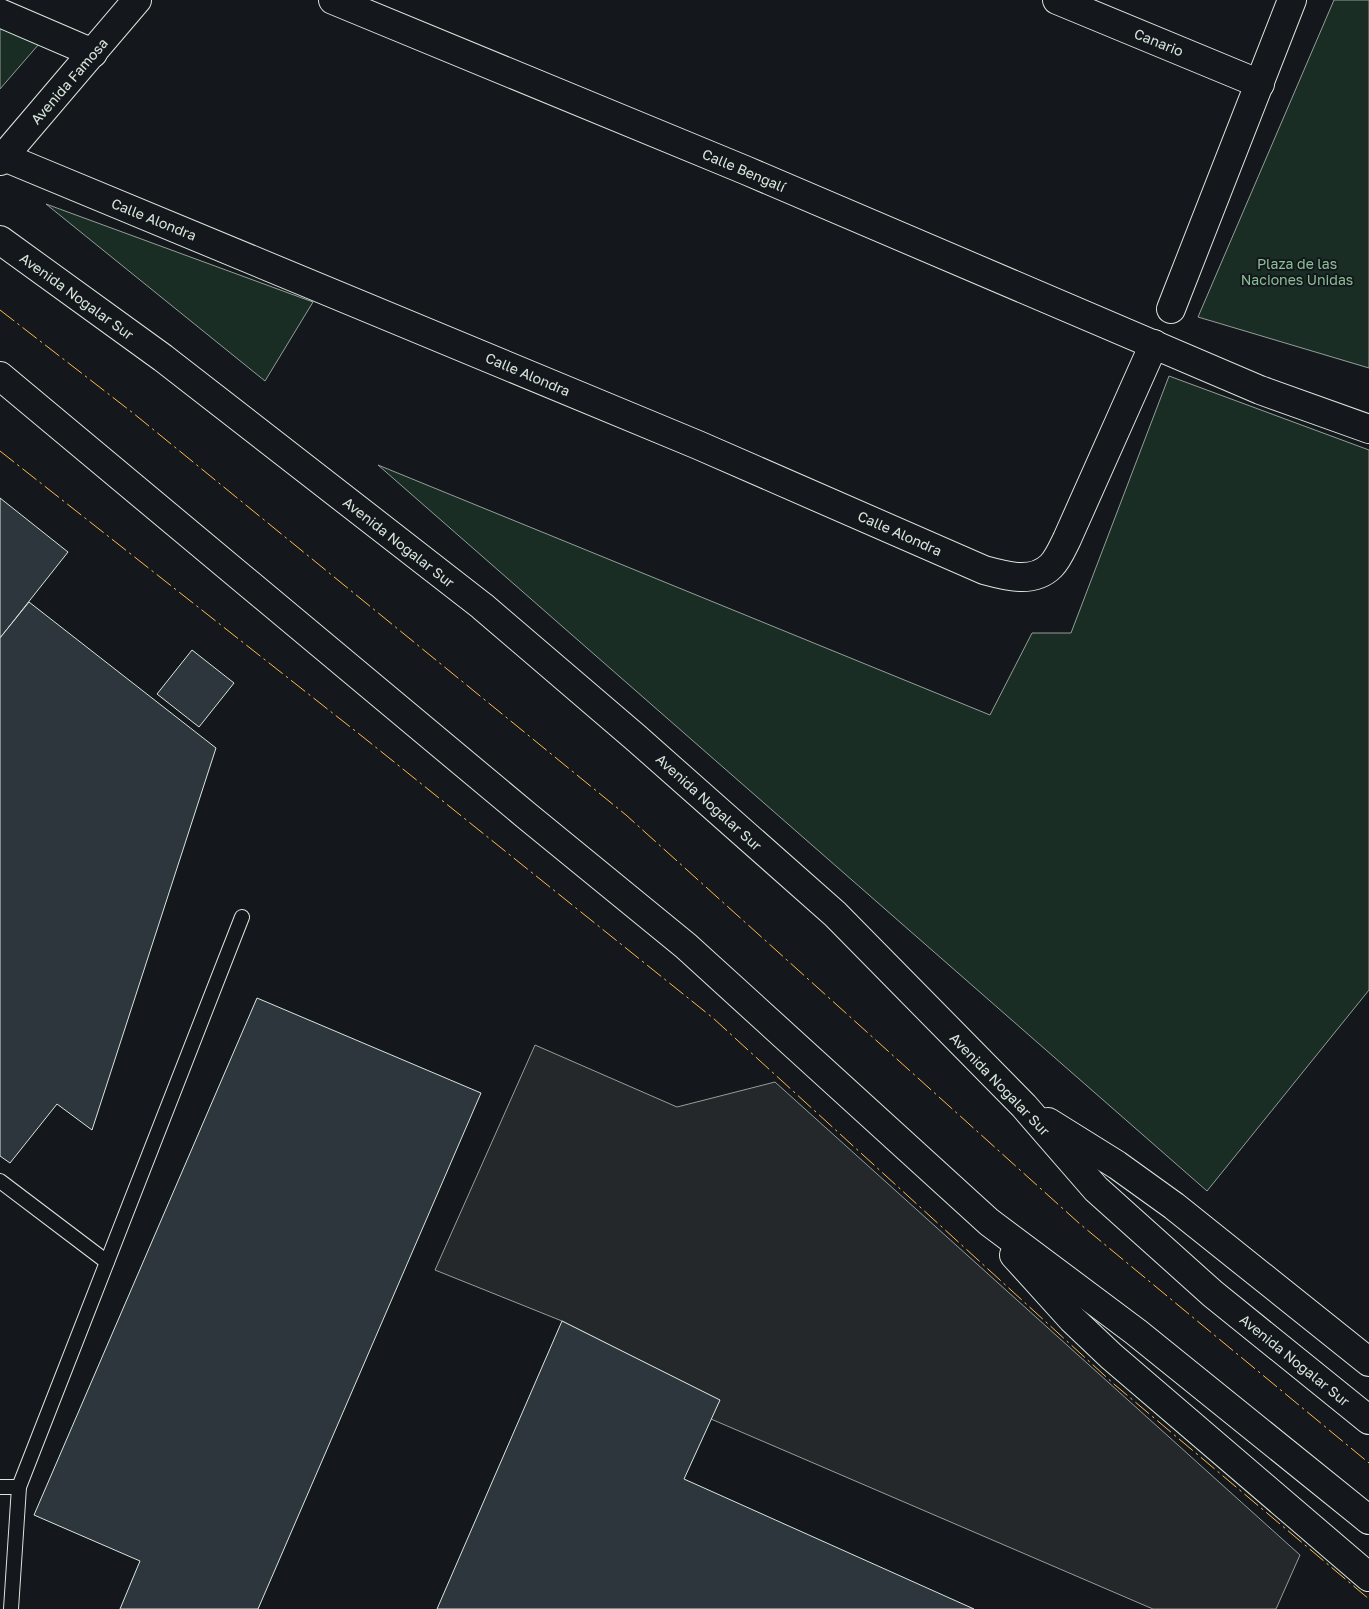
<svg xmlns="http://www.w3.org/2000/svg" width="1369" height="1609" font-family="'Golos Text',sans-serif">
<style>
.green{fill:#1a2d24;stroke:#939e99}
.parking{fill:#24282b;stroke:#939e99}
.building{fill:#2c363c;stroke:#d8e6dc}
.lines{fill:none;stroke-linecap:round;stroke-linejoin:round}
.lane-casing{stroke:#d8e6dc;stroke-width:16}
.street-casing{stroke:#d8e6dc;stroke-width:30}
.secondary-casing{stroke:#d8e6dc;stroke-width:30}
.highway-casing{stroke:#d8e6dc;stroke-width:30}
.lane{stroke:#14181c;stroke-width:14}
.street{stroke:#14181c;stroke-width:28}
.secondary{stroke:#14181c;stroke-width:28}
.highway{stroke:#14181c;stroke-width:28}
.power{stroke:#ffb74d;stroke-width:1;stroke-dasharray:18 4 2.5 4;stroke-linecap:butt}
.labels{text-anchor:middle;dominant-baseline:central;stroke-width:4;stroke-linejoin:round;paint-order:stroke}
.street-label{font-size:14px;fill:#d8e6dc;stroke:#14181c}
.park-label{font-size:14px;fill:#8ac095;stroke:#14181c}
</style>
<rect width="100%" height="100%" fill="#14181c"/>
<g class="green">
<polygon points="1334,0 1369,0 1369,368 1198,317"/>
<polygon points="0,28 39,44 0,89"/>
<polygon points="46,204 313,302 265,381"/>
<polygon points="1169,376 1369,450 1369,990 1207,1191 378,465 990,715 1032,633 1071,633"/>
</g>
<polygon class="parking" points="535,1045 677,1107 775,1082 1300,1555 1276,1609 1153,1609 711,1419 719,1400 562,1321 435,1270"/>
<g class="building">
<polygon points="0,498 68,552 0,638"/>
<polygon points="29,602 216,748 92,1130 57,1104 10,1163 0,1156 0,638"/>
<polygon points="192,650 234,683 199,727 157,694"/>
<polygon points="257,998 481,1093 258,1609 120,1609 140,1561 34,1515"/>
<polygon points="562,1321 720,1400 684,1479 974,1609 437,1609"/>
</g>
<g class="lines">
<g class="lane-casing">
<g id="lane">
<polyline points="0,1181 107,1262"/>
<polyline points="0,1487 19,1487 11,1609"/>
<polyline points="19,1487 242,917"/>
</g>
</g>
<g class="street-casing">
<g id="street">
<polyline points="333,0 745,170 1260,390 1369,429"/>
<polyline points="1057,0 1260,84"/>
<polyline points="0,13 93,53"/>
<path d="M4,157l694,288 286,125c22,6 49,14 67,-4 7,-7 12,-19 16,-27l87,-195"/>
<polyline points="1171,309 1292,0"/>
</g>
</g>
<g class="secondary-casing">
<polyline id="secondary" points="0,161 137,0"/>
</g>
<g class="highway-casing">
<g id="highway">
<polyline points="0,240 163,358 482,606 635,737 835,914 1024,1106 1096,1189 1213,1294 1369,1420"/>
<polyline points="0,376 527,816 686,946 989,1222 1136,1332 1369,1520"/>
<polyline points="1048,1122 1117,1165 1174,1206 1369,1362"/>
<polyline points="1014,1255 1072,1319 1111,1356 1369,1577"/>
</g>
</g>
<use href="#lane" class="lane"/>
<use href="#street" class="street"/>
<use href="#secondary" class="secondary"/>
<use href="#highway" class="highway"/>
<g class="power">
<polyline points="0,310 133,413 626,815 1080,1224 1369,1463"/>
<polyline points="0,451 363,737 713,1018 1115,1385 1369,1599"/>
</g>
</g>
<g class="labels">
<g class="street-label">
<text transform="translate(1159 42) rotate(22)">Canario</text>
<text transform="translate(69 81) rotate(-49)">Avenida Famosa</text>
<text transform="translate(744 170) rotate(23)">Calle Bengalí</text>
<text transform="translate(154 219) rotate(22)">Calle Alondra</text>
<text transform="translate(77 296) rotate(36)">Avenida Nogalar Sur</text>
<text transform="translate(528 374) rotate(23)">Calle Alondra</text>
<text transform="translate(900 533) rotate(24)">Calle Alondra</text>
<text transform="translate(399 542) rotate(38)">Avenida Nogalar Sur</text>
<text transform="translate(709 802) rotate(42)">Avenida Nogalar Sur</text>
<text transform="translate(1000 1084) rotate(46)">Avenida Nogalar Sur</text>
<text transform="translate(1295 1360) rotate(39)">Avenida Nogalar Sur</text>
</g>
<g class="park-label">
<text x="1297" y="263">Plaza de las<tspan x="1297" dy="16">Naciones Unidas</tspan></text>
</g>
</g>
</svg>
